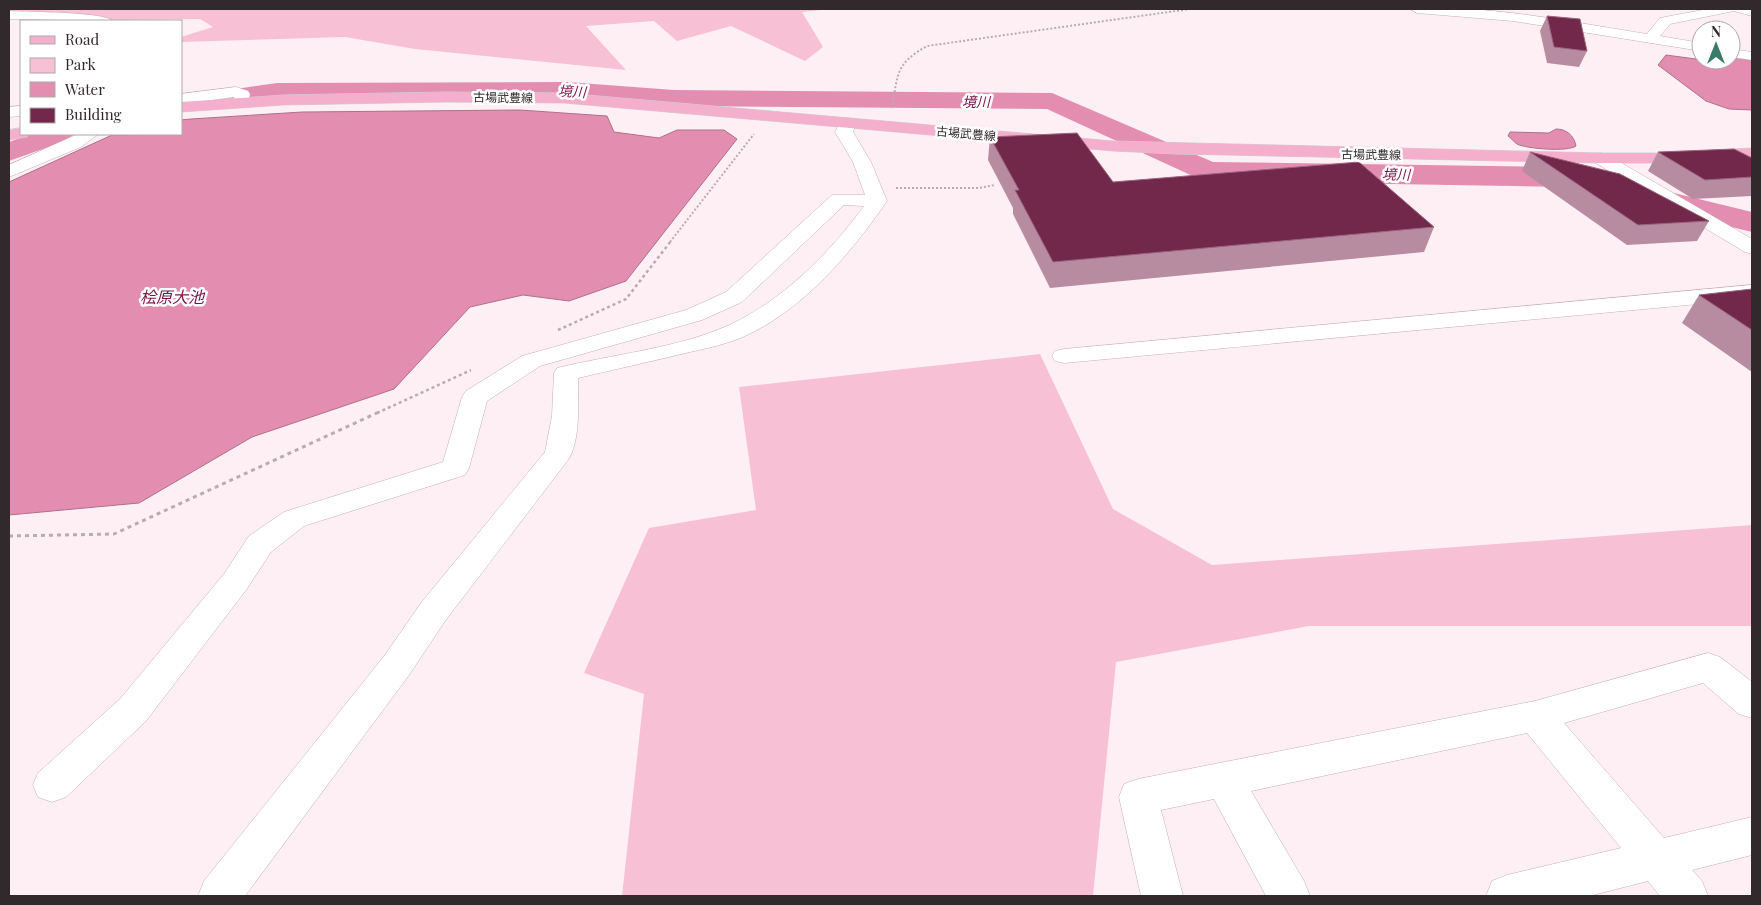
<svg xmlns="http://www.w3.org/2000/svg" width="1761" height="905" font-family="'Playfair Display','Noto Sans JP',serif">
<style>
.green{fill:#f8c0d5}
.water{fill:#e38eb1;stroke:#ae7089}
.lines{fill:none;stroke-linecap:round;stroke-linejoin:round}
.river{fill:#e38eb1;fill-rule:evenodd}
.minor-casing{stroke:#c6aeb7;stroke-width:1}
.major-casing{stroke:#d2d0d1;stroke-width:1}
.path-far2{stroke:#b9acb0;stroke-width:2;stroke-dasharray:2 2;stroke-linecap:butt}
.path-far1{stroke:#b9acb0;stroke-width:2.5;stroke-dasharray:3 3;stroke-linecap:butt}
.path{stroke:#b9acb0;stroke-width:3;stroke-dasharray:4 4;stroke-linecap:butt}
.minor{fill:#fff;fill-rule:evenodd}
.major{fill:#f3afcc;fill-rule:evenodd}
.wall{fill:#b88ca0}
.building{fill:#72284b;stroke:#9c647e}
.labels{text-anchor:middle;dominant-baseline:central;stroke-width:5;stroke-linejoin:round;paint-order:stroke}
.far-street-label{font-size:12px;fill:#32292c;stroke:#fff}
.far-water-label{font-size:14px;font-style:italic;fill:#791549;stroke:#fff}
.water-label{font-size:16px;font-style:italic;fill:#791549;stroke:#fff}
</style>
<rect width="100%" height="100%" fill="#feeff4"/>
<g class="green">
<polygon points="9,9 831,9 802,12 823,47 805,61 731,26 677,41 654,21 586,26 626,70 415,49 345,37 181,42 181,37 213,27 200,19 29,21 9,17"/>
<polygon points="1040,354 1113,509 1212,565 1752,525 1752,626 1309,626 1116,662 1093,896 622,896 644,694 584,673 649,528 756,510 739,387"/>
</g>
<g class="water">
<polygon points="1666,55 1711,61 1731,60 1731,56 1752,59 1752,110 1729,109 1706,101 1658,65"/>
<polygon points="520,110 607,116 614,132 659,138 677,130 724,130 737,139 626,281 569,301 523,295 470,307 394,389 252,437 139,503 9,515 9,182 112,135 181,134 181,120 191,119 302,112"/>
<path d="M1556,129c10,0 18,6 20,17 -8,6 -49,3 -59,-2 -3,-2 -6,-6 -9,-8l2,-4 39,1z"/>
</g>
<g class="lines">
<g class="river">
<polygon points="567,82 674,90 1052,93 1213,162 1567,167 1752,212 1752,232 1567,187 1208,181 1197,178 1047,109 674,106 567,98 277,99 181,111 181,97 277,83"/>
<polygon points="31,134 73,134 68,140 9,161 9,142"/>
</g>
<g class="minor-casing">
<g id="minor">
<path d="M1410,9c79,-5 159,13 237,25l13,-16 5,-1 43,-8h44v7l-18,-5 -64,13 -10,12 41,7v8l-188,-30 -96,-8z"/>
<path d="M9,11c16,1 96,1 104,10l-104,-2z"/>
<polygon points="1731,49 1752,52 1752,60 1731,57"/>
<polygon points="236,87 248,91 250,94 247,105 235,105 234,97 181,104 181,94"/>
<polygon points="21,106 21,116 9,117 9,107"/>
<path d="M848,118l6,1 2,4 -3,9 18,30 16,39c-36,52 -83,108 -142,135 -18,8 -37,12 -55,16 -37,9 -74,17 -112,26 0,24 3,62 -10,82l-123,161 -36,54 -164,221h-47l6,-15 181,-226 36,-52 124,-151 7,-36 2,-43 3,-5c53,-13 121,-20 170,-42 54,-24 103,-73 137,-120l-20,-1 -102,97 -40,18 -162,46 -53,35 -18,67 -4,7 -161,51 -33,26 -25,38 -100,131 -80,76 -14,5 -14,-5 -5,-12 5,-12 82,-74 104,-125 25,-38 35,-24 159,-50 19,-65 4,-6 56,-35 164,-46 40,-18 106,-97h33l-12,-33 -18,-30 7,-13z"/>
<polygon points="78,134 98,134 81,147 9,177 9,165"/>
<polygon points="1600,153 1606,154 1752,239 1752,254 1745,252 1594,162 1591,158 1594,154"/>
<polygon points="1752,285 1752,299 1064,363 1055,361 1052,356 1055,351 1064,349"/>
<polygon points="1708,653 1720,657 1752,682 1752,718 1739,714 1703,683 1564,723 1664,838 1752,817 1752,855 1692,870 1702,881 1708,896 1660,896 1648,881 1589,896 1486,896 1492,881 1507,875 1621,848 1527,733 1251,791 1304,881 1310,896 1266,896 1214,799 1161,810 1183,896 1141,896 1119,797 1124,784 1138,779 1535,701"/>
</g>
</g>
<g class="major-casing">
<g id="major">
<polygon points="446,92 564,93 1113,141 1600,153 1661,153 1752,148 1752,158 1661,163 1600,163 1177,154 1113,151 564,103 446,102 284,105 181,112 181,102 284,95"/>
<polygon points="21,128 21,134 29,134 27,137 9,140 9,130"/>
</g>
</g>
<g class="path-far2">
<path d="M892,108c6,-34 3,-44 35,-62l263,-37"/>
<polyline points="896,188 979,188 995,185"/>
<polyline points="670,242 754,134"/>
</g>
<g class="path-far1">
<polyline points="558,330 626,299 671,241"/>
<polyline points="377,413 471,370"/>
</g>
<polyline class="path" points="9,536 114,534 379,412"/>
<use href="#minor" class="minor"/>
<use href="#major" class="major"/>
</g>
<g class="wall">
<polygon points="1547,16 1587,51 1579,67 1547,63 1540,31"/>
<polygon points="990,137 1113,182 1434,227 1424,252 1050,288 1013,214 1013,208 988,160"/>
<polygon points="1530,152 1709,221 1697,241 1627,245 1522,171"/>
<polygon points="1658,152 1752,158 1752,196 1693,199 1648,171"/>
<polygon points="1752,289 1752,372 1682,323 1699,295"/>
</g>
<g class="building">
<polygon points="1547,16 1580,19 1587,51 1554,47"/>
<polygon points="1077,133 1113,182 1359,162 1434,227 1053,262 1015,190 1019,190 990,137"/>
<polygon points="1734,149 1752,158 1752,177 1705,180 1658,152"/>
<polygon points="1530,152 1620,174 1709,221 1638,225"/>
<polygon points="1752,289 1752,330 1699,295"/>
</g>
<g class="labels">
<g class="far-street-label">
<text transform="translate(503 97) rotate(1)">古場武豊線</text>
<text transform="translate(966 133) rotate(5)">古場武豊線</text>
<text transform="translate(1371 154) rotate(1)">古場武豊線</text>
</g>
<g class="far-water-label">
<text transform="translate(572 91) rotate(3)">境川</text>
<text x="976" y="101">境川</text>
<text transform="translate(1396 174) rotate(1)">境川</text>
</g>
<g class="water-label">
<text x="172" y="296">桧原大池</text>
</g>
</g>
<rect width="1761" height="905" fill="none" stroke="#32292c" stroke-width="20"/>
<rect x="20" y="20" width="162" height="115" fill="#ffffff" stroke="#ada9ab"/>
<rect x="30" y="36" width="25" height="8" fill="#f3afcc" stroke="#ada9ab"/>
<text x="65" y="45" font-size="15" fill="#32292c">Road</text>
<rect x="30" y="58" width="25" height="15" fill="#f8c0d5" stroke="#ada9ab"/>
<text x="65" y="70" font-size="15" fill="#32292c">Park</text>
<rect x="30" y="82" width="25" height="15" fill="#e38eb1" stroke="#ada9ab"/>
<text x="65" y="95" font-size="15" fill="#32292c">Water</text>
<rect x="30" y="108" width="25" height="15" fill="#72284b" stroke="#ada9ab"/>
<text x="65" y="120" font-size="15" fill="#32292c">Building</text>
<g transform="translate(1716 45)"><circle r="24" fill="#ffffff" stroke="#ada9ab"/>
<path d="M0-4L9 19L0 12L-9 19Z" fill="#3a7b6a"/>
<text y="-8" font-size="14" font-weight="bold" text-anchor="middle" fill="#32292c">N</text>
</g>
</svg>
